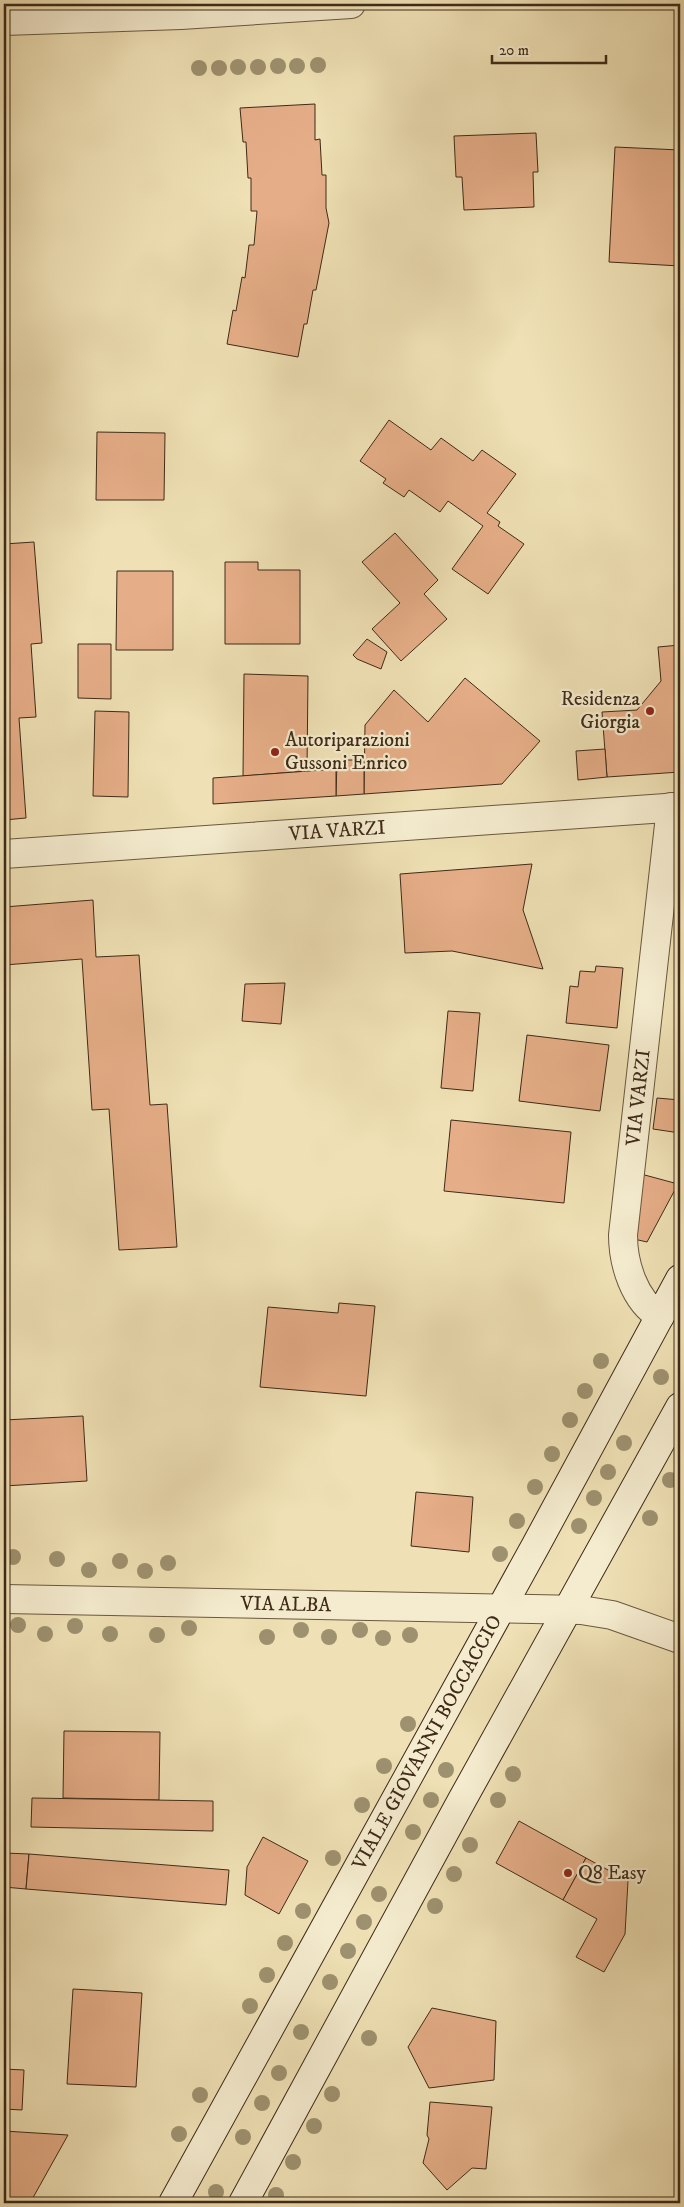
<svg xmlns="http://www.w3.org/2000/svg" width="684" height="2207" font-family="'IM FELL DW Pica',serif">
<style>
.building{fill:#e6ae88;stroke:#3e2a18}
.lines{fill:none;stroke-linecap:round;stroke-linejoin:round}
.street-casing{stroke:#6a583f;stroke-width:30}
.secondary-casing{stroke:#3e2a18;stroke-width:30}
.street{stroke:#f5eccf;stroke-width:28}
.secondary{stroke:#f5eccf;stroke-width:28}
.tree{fill:#9e916f}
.poi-dot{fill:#8f2418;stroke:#f5eccf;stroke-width:2}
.labels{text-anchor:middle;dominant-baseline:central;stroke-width:4.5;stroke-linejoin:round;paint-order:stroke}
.poi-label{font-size:20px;fill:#3e2a18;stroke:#f5eccf;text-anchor:start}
.street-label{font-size:20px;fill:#3e2a18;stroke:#f5eccf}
</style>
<rect width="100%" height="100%" fill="#efe1b5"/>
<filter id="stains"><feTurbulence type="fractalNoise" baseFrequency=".004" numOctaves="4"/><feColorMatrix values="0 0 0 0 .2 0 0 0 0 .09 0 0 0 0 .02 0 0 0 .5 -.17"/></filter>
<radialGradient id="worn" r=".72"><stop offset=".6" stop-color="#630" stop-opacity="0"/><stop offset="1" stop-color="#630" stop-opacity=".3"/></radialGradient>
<g class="building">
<polygon points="315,104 315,140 320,139 322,175 326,175 326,208 329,223 316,290 313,290 307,324 304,324 298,357 227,344 233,310 236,311 242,277 245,278 249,245 254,245 257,211 251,211 251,178 248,178 246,142 243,142 240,108"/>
<polygon points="536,133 538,172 533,172 534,207 464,210 462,177 456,177 454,136"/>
<polygon points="615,147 680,150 680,266 609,262"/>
<polygon points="389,420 431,450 441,438 473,461 482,450 516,474 487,513 500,522 498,526 524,544 488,594 452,569 483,526 448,501 440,512 409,490 404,497 383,483 386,479 360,461"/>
<polygon points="97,432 165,433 164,500 96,500"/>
<polygon points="395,533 438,580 424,594 447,619 401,661 372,629 400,603 362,562"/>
<polygon points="34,542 42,643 31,644 36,717 19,718 26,818 4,820 4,544"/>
<polygon points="225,562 258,562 258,570 300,570 300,644 225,644"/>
<polygon points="117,571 173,571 173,650 116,650"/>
<polygon points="367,639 387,652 381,669 357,659 353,655"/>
<polygon points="78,644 111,644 111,699 78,698"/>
<polygon points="680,645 680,772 607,777 602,712 637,710 661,681 658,647"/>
<polygon points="244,674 308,676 307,771 243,776"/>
<polygon points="465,678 540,741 502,784 364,794 365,725 394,690 428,722"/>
<polygon points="95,711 129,712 128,797 93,796"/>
<polygon points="605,749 607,777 578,780 576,751"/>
<polygon points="337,760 364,760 364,794 336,796"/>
<polygon points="336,769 336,796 213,804 213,778"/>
<polygon points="532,864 523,910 543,969 452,951 405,953 400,874"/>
<polygon points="680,890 680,910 672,905"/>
<polygon points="93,900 96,957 139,955 150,1105 167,1104 177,1247 119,1250 109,1109 92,1110 82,959 4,965 4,907"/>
<polygon points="596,966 623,968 617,1028 566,1023 570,986 578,987 580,971 595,972"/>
<polygon points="285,983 281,1024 242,1021 245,984"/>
<polygon points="448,1011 480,1013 473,1091 441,1088"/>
<polygon points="527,1035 609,1045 600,1111 519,1101"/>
<polygon points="657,1098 680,1100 680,1133 653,1129"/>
<polygon points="451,1120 571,1132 564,1203 444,1191"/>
<polygon points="641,1174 678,1184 647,1242 634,1239"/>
<polygon points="339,1303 375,1306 366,1396 260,1387 268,1307 338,1313"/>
<polygon points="83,1416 87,1481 4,1486 4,1420"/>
<polygon points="416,1492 473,1497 469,1552 411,1546"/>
<polygon points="64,1731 160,1732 159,1800 63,1798"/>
<polygon points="32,1798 213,1801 213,1831 31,1827"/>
<polygon points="519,1821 586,1858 563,1900 496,1863"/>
<polygon points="263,1837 308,1861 279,1914 245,1895 247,1867"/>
<polygon points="4,1853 29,1854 26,1889 4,1887"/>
<polygon points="29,1854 229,1870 226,1905 26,1889"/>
<polygon points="586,1858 628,1881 625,1934 604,1972 576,1957 597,1919 563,1900"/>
<polygon points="73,1989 142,1993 136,2087 67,2084"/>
<polygon points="432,2008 496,2021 494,2080 429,2088 408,2047"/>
<polygon points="4,2069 24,2070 22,2110 4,2109"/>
<polygon points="430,2102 492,2107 486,2169 472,2168 447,2190 423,2163 429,2139 427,2135"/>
<polygon points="4,2131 68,2135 30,2203 4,2203"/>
</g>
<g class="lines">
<g class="street-casing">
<g id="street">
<polyline points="4,21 181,15 351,4"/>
<path id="s1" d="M4,854l676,-47"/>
<path id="s2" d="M660,1316c-26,-15 -37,-53 -37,-81l48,-428"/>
<path id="s3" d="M4,1599l577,11 31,5 68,24"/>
</g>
</g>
<g class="secondary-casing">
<g id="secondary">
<path id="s4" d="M173,2203l363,-658 144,-266"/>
<polyline points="243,2203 462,1800 680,1407"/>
</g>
</g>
<use href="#street" class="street"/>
<use href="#secondary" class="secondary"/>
</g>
<g class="tree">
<circle cx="318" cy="65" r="8"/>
<circle cx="278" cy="66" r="8"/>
<circle cx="297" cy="66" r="8"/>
<circle cx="238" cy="67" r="8"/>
<circle cx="258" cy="67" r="8"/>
<circle cx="199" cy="68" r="8"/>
<circle cx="219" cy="68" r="8"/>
<circle cx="601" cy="1361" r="8"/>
<circle cx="661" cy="1377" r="8"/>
<circle cx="585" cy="1391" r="8"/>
<circle cx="570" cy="1420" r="8"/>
<circle cx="624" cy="1443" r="8"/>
<circle cx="552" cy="1454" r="8"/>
<circle cx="608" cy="1472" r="8"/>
<circle cx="670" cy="1480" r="8"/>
<circle cx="535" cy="1487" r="8"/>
<circle cx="594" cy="1498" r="8"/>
<circle cx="650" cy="1518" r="8"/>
<circle cx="517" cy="1521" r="8"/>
<circle cx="579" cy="1526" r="8"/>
<circle cx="500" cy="1554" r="8"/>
<circle cx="13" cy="1557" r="8"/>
<circle cx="57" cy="1559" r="8"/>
<circle cx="120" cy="1561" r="8"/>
<circle cx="168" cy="1563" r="8"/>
<circle cx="89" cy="1570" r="8"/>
<circle cx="145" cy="1571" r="8"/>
<circle cx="18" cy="1625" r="8"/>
<circle cx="75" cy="1626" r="8"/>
<circle cx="189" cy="1628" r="8"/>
<circle cx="301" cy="1630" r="8"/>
<circle cx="360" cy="1630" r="8"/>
<circle cx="45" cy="1634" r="8"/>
<circle cx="110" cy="1634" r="8"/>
<circle cx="157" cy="1635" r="8"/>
<circle cx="410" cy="1635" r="8"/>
<circle cx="267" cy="1637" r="8"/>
<circle cx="329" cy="1637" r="8"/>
<circle cx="383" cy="1638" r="8"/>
<circle cx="408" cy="1724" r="8"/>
<circle cx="384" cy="1766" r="8"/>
<circle cx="446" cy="1770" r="8"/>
<circle cx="513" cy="1774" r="8"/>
<circle cx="431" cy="1800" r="8"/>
<circle cx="498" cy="1800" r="8"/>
<circle cx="362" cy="1805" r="8"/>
<circle cx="413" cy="1832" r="8"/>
<circle cx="470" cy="1845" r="8"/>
<circle cx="333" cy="1858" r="8"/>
<circle cx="454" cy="1874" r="8"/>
<circle cx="379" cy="1894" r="8"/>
<circle cx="435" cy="1906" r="8"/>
<circle cx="303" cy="1911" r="8"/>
<circle cx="364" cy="1922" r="8"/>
<circle cx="285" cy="1943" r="8"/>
<circle cx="348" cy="1951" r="8"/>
<circle cx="267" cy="1975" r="8"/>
<circle cx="330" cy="1982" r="8"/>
<circle cx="250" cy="2006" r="8"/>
<circle cx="301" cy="2032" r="8"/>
<circle cx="369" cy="2038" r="8"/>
<circle cx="279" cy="2073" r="8"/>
<circle cx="332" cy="2094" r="8"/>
<circle cx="200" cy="2095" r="8"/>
<circle cx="262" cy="2103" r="8"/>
<circle cx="314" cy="2126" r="8"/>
<circle cx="179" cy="2134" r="8"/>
<circle cx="243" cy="2137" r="8"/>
<circle cx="293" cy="2162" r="8"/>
<circle cx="216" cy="2192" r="8"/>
<circle cx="276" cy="2195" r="8"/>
</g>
<g class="poi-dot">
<circle cx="650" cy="711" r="5"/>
<circle cx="275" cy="752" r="5"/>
<circle cx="568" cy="1873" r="5"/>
</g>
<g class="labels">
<g class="poi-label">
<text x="640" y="699" text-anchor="end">Residenza<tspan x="640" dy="23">Giorgia</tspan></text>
<text x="285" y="740">Autoriparazioni<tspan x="285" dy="23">Gussoni Enrico</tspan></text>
<text x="578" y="1873">Q8 Easy</text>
</g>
<g class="street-label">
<text stroke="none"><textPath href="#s1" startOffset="334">VIA VARZI</textPath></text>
<text stroke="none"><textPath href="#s2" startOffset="231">VIA VARZI</textPath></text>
<text stroke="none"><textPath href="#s3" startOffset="282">VIA ALBA</textPath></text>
<text stroke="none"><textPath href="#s4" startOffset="526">VIALE GIOVANNI BOCCACCIO</textPath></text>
</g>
</g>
<rect width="684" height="2207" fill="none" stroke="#efe1b5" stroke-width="20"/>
<rect x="5" y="5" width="674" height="2197" fill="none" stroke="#3e2a18" stroke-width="2.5"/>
<rect x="10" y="10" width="664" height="2187" fill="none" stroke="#3e2a18"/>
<path d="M492 55v8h114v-8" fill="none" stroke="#3e2a18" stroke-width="2.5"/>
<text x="499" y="55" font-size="15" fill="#3e2a18" stroke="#f5eccf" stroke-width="4" paint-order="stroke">20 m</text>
<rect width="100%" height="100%" filter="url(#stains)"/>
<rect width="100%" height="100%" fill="url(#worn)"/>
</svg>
